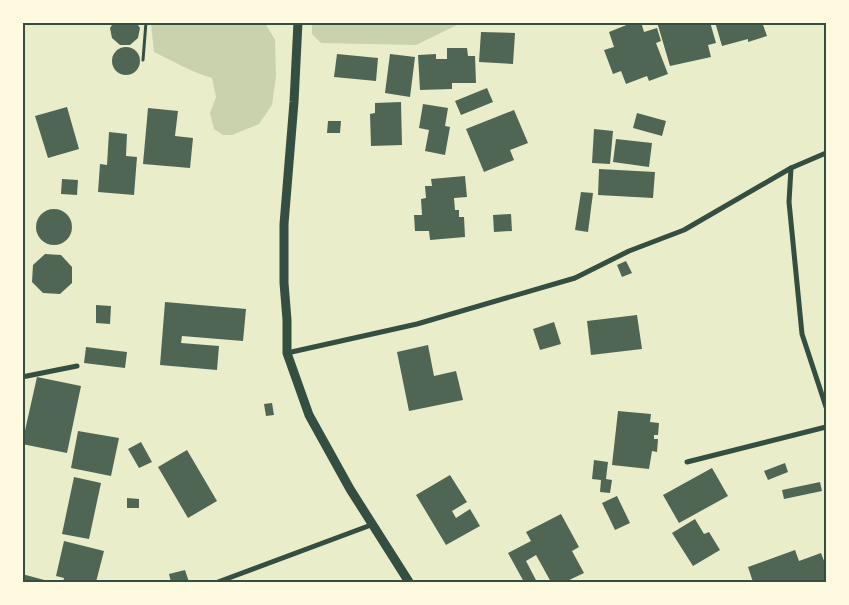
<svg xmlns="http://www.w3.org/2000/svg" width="849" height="605" font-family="Cabin,sans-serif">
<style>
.green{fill:#cad2ad}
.building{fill:#4f6655}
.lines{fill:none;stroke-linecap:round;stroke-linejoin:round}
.path{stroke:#344e41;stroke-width:3}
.minor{stroke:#344e41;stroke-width:5}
.tertiary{stroke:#344e41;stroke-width:9}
.neatline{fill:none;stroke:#344e41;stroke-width:2}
</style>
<rect width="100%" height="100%" fill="#e9edc9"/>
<g class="green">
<path d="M151,23h114l10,17 1,36 -4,29 -13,19 -27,11h-9l-9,-6 -4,-16 6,-16 -4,-19c-21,-6 -39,-17 -58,-26z"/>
<polygon points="312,23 312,22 461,23 416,45 321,43 312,34"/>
</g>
<g class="building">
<polygon points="114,22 136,22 140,28 138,38 130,45 120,45 112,38 110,28"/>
<polygon points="634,22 641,22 644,32 657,28 661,41 656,43 668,74 649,81 647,76 626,84 621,71 613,74 604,50 614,47 609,32"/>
<polygon points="657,22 710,22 716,43 708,45 711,57 670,66"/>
<polygon points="715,22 762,22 767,36 748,42 748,39 722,46"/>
<polygon points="481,32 515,33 513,64 479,62"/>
<circle cx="126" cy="61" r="14"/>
<polygon points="447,48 467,48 468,56 475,56 476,83 452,83 452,89 420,90 418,55 436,54 436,59 447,59"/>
<polygon points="337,54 378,58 376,81 334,77"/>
<polygon points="390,54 415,57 410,97 385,93"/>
<polygon points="487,88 493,102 461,115 455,101"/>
<polygon points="401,102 402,145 371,146 370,114 375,113 375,103"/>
<polygon points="423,104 448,108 445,126 450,127 445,155 425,151 429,130 419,128"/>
<polygon points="67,107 79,149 48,158 35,116"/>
<polygon points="148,108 178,111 175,136 193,138 190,168 143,164"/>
<polygon points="514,110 528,143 510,150 514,160 484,172 466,129"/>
<polygon points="637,113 666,121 662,136 633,128"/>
<polygon points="328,121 341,121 340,133 327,133"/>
<polygon points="594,129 613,131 610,164 592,163"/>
<polygon points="109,132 127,134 126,156 137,157 134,195 98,192 100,164 107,165"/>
<polygon points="616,139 652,143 649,167 613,162"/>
<polygon points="599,169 655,172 653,198 598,195"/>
<polygon points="465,176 467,197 454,198 455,210 459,210 459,217 464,217 465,237 430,240 429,231 415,231 414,215 422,215 421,199 426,198 425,186 432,186 431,179"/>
<polygon points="62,179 78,180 77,195 61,194"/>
<polygon points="581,192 593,193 588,232 575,230"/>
<circle cx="54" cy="227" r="18"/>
<polygon points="511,214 512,231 494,232 493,215"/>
<polygon points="45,254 61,255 72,267 72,283 60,294 43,293 32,282 33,265"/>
<polygon points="626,261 632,273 622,277 617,265"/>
<polygon points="165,302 246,309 243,341 182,336 181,343 219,346 217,370 160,365"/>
<polygon points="96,305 111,306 110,324 96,323"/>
<polygon points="637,315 642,349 591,355 587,321"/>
<polygon points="554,322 561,344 540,350 533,329"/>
<polygon points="428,345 434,376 456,371 463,400 409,411 397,352"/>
<polygon points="86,347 127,352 125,368 84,363"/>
<polygon points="37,377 81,386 67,453 22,444"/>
<polygon points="272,403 274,415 266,416 264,404"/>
<polygon points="618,411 651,414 650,422 659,423 658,435 654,435 654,439 658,439 657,452 652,451 649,469 612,465"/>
<polygon points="78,431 119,438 111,476 71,468"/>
<polygon points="141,442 152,462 139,468 128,449"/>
<polygon points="187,450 217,501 188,518 158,467"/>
<polygon points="594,460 608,462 606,479 612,480 610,493 600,492 601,480 592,479"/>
<polygon points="785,463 788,472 768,480 764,471"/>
<polygon points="712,468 728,496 679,523 663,495"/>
<polygon points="450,475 467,502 452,511 456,518 470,509 480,526 446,545 416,495"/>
<polygon points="74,477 101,483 89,539 62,534"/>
<polygon points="820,482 822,491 784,499 782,490"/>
<polygon points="617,496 630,523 615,530 602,503"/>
<polygon points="127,498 139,499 139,508 127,508"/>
<polygon points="561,514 579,547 572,551 584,573 565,582 551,582 536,555 526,561 537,582 524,582 508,553 531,541 526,532"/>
<polygon points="695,519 704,534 709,532 720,550 693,566 672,533"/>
<polygon points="64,541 104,551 96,582 63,582 64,578 56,576"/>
<polygon points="795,550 799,561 821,553 826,566 826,582 753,582 748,567"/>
<polygon points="185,570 189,582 171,582 169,574"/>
<polygon points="22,574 48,581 48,582 22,582"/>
</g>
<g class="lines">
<polyline class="path" points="143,60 146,22"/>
<g class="minor">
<polyline points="791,168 789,202 802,334 826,407"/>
<polyline points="287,353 417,324 575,278 629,251 684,230 791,168 826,153"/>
<polyline points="22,377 77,366"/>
<polyline points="687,462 826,427"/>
<polyline points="218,582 371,525"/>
</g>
<polyline class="tertiary" points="298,22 294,102 284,224 284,283 287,320 287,353 309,415 350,489 409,582"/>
</g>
<rect width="849" height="605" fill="none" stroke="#fefae0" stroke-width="48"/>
<rect x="24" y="24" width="801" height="557" class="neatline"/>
</svg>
